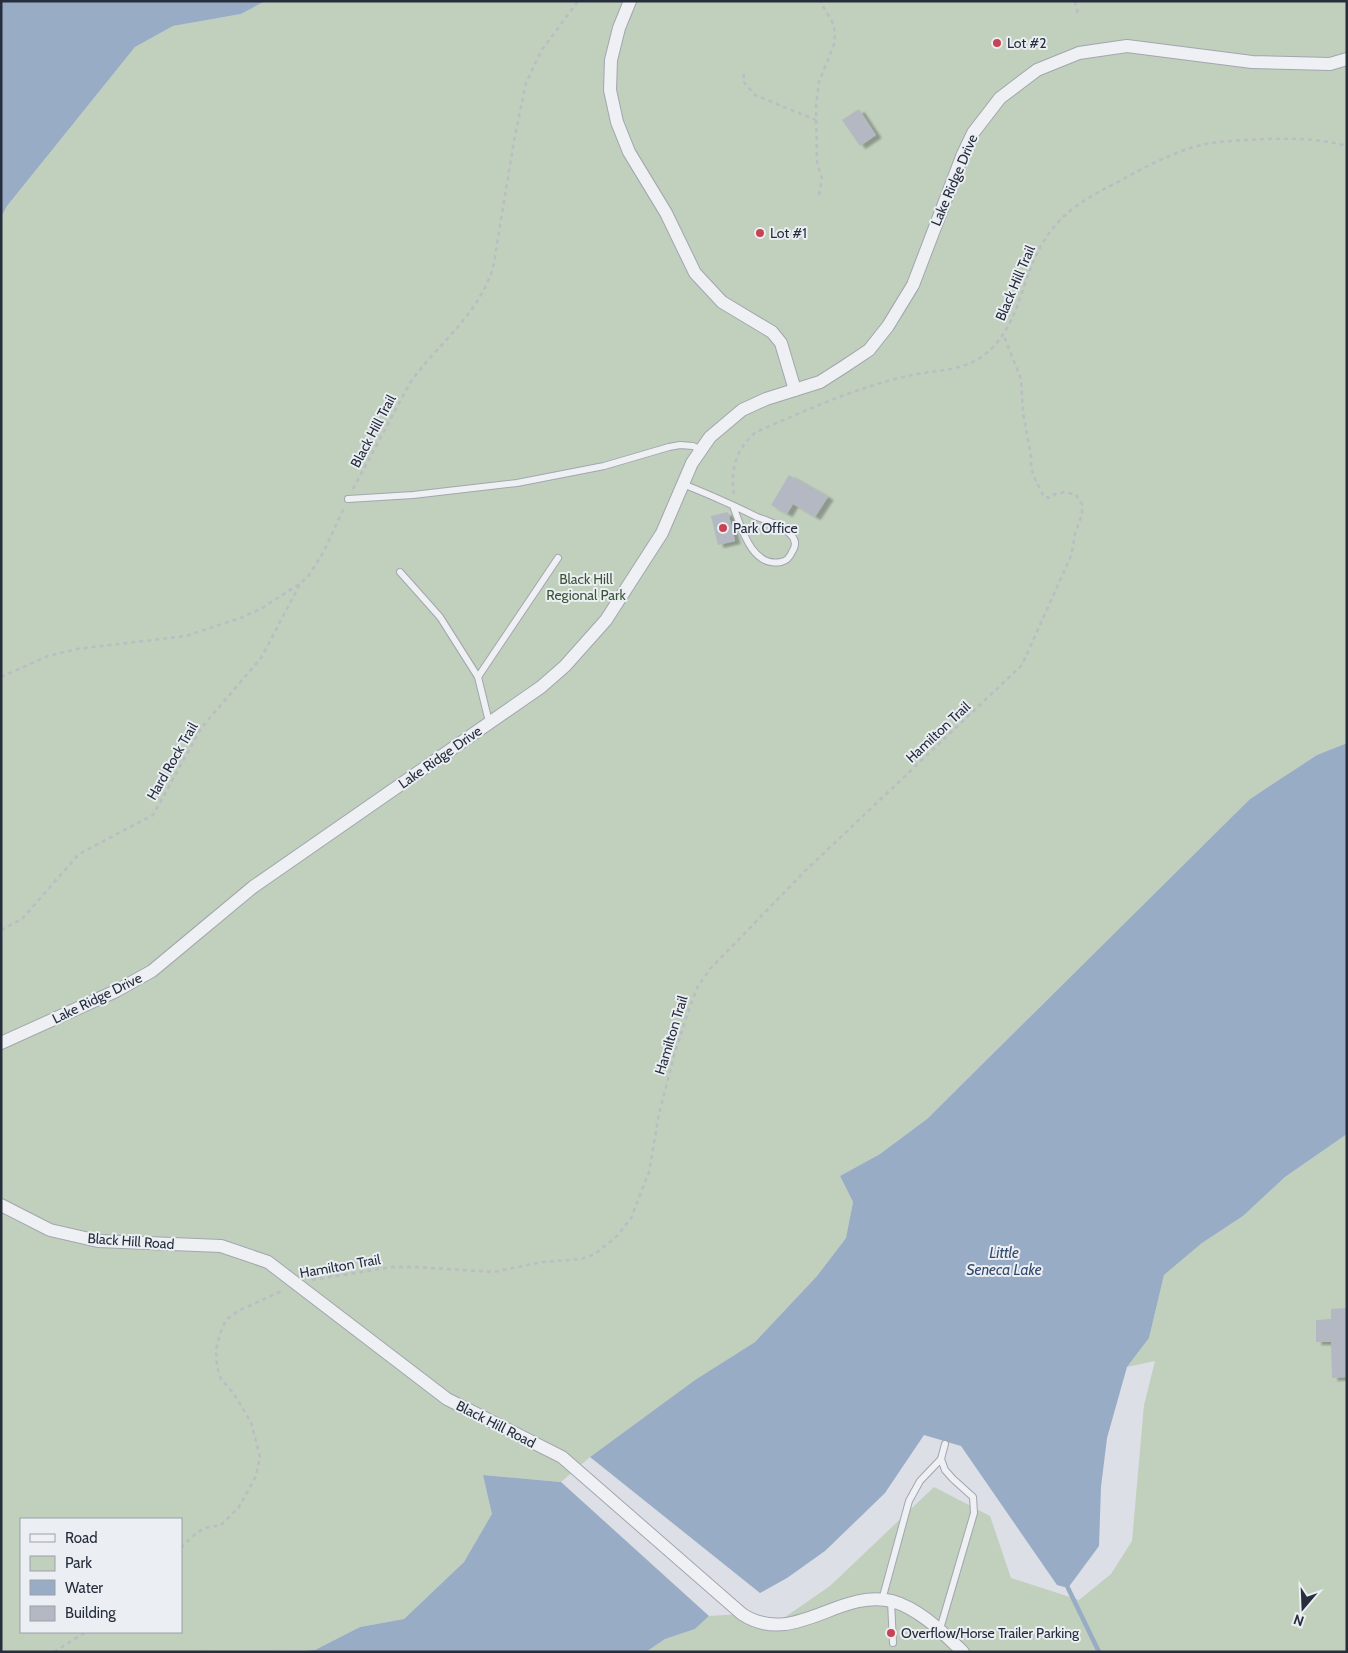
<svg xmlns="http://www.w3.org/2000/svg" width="1348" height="1653" font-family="Cabin,sans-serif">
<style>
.green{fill:#c1cfbd;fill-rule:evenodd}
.water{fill:#98acc5}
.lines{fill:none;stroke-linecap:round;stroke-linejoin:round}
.stream{stroke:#98acc5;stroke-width:4.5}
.building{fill:#b3b8c2;filter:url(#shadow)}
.lane-casing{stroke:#a2a6af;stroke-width:8}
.street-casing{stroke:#a2a6af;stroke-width:14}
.path{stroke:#babdc4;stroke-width:2.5;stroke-dasharray:4 4;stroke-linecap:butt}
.lane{stroke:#eef0f4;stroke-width:6}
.street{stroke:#eef0f4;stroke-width:12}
.poi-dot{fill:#c84452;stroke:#ebeef3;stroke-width:2}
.labels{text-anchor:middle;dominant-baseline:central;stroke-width:4;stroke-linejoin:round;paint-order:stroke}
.poi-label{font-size:14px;fill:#262d3b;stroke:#ebeef3;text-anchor:start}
.street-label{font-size:14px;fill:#262d3b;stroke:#ebeef3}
.park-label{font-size:14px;fill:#395634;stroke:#ebeef3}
.water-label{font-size:15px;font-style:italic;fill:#334a6d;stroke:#ebeef3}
</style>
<defs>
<filter id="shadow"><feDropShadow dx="5.5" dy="3" stdDeviation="1" flood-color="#0004"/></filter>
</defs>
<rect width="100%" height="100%" fill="#dcdfe6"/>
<g class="green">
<path d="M265,1h1082v742l-30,12 -67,44 -323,320 -47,35 -40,22 13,26 -7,36 -29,38 -62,66 -60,38 -105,77 -29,25 -78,-7 10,39 -29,48 -60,57 -44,8 -45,23 -314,2v-1435l6,-11 128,-159 38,-21 68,-12zM21,1519h160v113h-160z"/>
<polygon points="1347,1134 1347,1652 646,1652 665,1639 695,1629 709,1616 742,1614 772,1626 830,1586 934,1487 990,1516 1011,1578 1079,1600 1111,1574 1132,1541 1144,1405 1155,1361 1127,1367 1149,1338 1164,1275 1202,1243 1243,1216 1285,1177"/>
</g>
<g class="water">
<polygon points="1,1 265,1 241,14 173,26 135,47 7,206 1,217"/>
<polygon points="1347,743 1347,1134 1285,1177 1243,1216 1202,1243 1164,1275 1149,1338 1127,1367 1107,1438 1101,1487 1099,1546 1068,1588 1057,1585 961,1446 924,1435 885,1493 825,1551 787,1578 760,1593 590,1457 695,1380 755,1342 817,1276 846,1238 853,1202 840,1176 880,1154 927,1119 1250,799 1317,755"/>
<polygon points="483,1475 561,1482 709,1616 695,1629 665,1639 646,1652 293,1652 315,1650 360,1627 404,1619 464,1562 492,1514"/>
</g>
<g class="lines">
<polyline class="stream" points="1068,1588 1099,1652"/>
</g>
<g class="building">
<polygon points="859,109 876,135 860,146 842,120"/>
<polygon points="789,475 828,497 815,517 793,504 787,514 771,505"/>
<polygon points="728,512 735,541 718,545 711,516"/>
<polygon points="1347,1308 1347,1377 1332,1378 1331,1342 1316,1342 1316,1320 1331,1319 1331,1309"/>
</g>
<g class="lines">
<g class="lane-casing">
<g id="lane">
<path d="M683,484c25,10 50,21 74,33 11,4 26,9 34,18 5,5 5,11 1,17 -2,5 -6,9 -11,10 -30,6 -40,-36 -48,-56"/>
<polyline points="348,499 413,495 517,483 604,466 669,447 680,445 693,446 701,450"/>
<polyline points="400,572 440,617 478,677 489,722"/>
<polyline points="478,677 558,558"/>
<polyline points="882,1600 909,1501 920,1481 941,1459 945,1444"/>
<polyline points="891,1601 893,1643"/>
<polyline points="940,1629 974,1513 973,1497 953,1479 945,1470 941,1459"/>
</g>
</g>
<g class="street-casing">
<g id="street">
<polyline points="630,1 619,28 611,60 610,90 617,122 629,152 666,213 695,273 722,302 772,332 781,343 795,390"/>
<polyline points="1,1043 116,991 152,971 253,887 541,687 565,666 606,620 662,533 692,463 710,437 742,410 766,399 820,382 845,366 869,350 888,326 913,285 963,154 973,133 1000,98 1037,70 1079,53 1127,46 1252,62 1330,64 1347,59"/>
<path d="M1,1205l49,25 48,11 123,5 47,16 179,137 115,58 180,157c52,34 97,-26 150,-13 28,8 50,31 71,51"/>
</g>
</g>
<g class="path">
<polyline points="1075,1 1078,14"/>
<polyline points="744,74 743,81 755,95 816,120"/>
<polyline points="819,195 822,179 817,162 816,106 819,82 835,42 834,25 820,1"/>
<path d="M353,489l57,-106c28,-40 67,-66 83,-115l21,-127 12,-58 15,-32 37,-50"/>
<path d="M734,494c-4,-25 3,-46 22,-62 37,-16 74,-33 112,-45 15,-5 30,-9 44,-12 25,-5 51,-4 72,-20 36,-28 36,-73 57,-109 18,-33 45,-48 77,-64 25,-14 51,-28 79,-36 16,-4 32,-5 49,-6 35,-2 67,-3 101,6"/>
<polyline points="1,677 48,656 77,649 186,636 243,617 262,608 301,583 309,575 323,553 344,508"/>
<polyline points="1,930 22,919 79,854 153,815 202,727 261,658 300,584"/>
<polyline points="312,1280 392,1267 417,1267 493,1272 543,1262 581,1259 595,1254 617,1236 631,1218 649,1172 659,1114 674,1056 688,1012 697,988 710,969 805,871 1022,665 1071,556 1075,534 1082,514 1082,504 1076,495 1065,492 1055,494 1050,498 1044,497 1035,479 1031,468 1031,456 1023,413 1021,379 1003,334"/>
<path d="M181,1548c13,-13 19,-22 39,-22l19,-19 17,-31 4,-19 -9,-35 -17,-28 -13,-15 -4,-12 -1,-18 4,-15 6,-14 12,-9 46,-21"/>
<polyline points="54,1652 86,1632"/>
</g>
<use href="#lane" class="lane"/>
<use href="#street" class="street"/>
</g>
<g class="poi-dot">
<circle cx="997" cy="43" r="5"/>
<circle cx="760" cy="233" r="5"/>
<circle cx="723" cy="528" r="5"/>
<circle cx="891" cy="1633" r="5"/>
</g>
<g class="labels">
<g class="poi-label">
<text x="1007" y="43">Lot #2</text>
<text x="770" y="233">Lot #1</text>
<text x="733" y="528">Park Office</text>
<text x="901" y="1633">Overflow/Horse Trailer Parking</text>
</g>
<g class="street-label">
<text transform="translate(954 180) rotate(-67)">Lake Ridge Drive</text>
<text transform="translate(1015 283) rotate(-67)">Black Hill Trail</text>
<text transform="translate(373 431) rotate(-62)">Black Hill Trail</text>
<text transform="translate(938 732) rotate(-43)">Hamilton Trail</text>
<text transform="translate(440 757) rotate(-35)">Lake Ridge Drive</text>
<text transform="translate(172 761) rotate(-60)">Hard Rock Trail</text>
<text transform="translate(97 998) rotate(-26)">Lake Ridge Drive</text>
<text transform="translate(671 1035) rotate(-73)">Hamilton Trail</text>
<text transform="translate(131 1241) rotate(4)">Black Hill Road</text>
<text transform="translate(340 1266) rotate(-10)">Hamilton Trail</text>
<text transform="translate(496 1424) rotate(27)">Black Hill Road</text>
</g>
<g class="park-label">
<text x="586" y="579">Black Hill<tspan x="586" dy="16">Regional Park</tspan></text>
</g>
<g class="water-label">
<text x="1004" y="1253">Little<tspan x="1004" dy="17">Seneca Lake</tspan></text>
</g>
</g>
<rect width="1348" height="1653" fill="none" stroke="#262d3b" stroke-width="5"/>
<rect x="20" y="1518" width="162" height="115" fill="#ebeef3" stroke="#9ca1a9"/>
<rect x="30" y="1534" width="25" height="8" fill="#eef0f4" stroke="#9ca1a9"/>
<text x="65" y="1543" font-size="15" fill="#262d3b">Road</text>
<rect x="30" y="1556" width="25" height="15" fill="#c1cfbd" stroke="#9ca1a9"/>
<text x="65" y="1568" font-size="15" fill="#262d3b">Park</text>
<rect x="30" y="1580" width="25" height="15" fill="#98acc5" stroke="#9ca1a9"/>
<text x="65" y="1593" font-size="15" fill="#262d3b">Water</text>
<rect x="30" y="1606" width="25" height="15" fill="#b3b8c2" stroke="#9ca1a9"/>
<text x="65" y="1618" font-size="15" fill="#262d3b">Building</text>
<g transform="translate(1303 1608) rotate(199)" stroke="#ebeef3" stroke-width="4" paint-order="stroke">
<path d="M0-4L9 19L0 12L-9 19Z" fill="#262d3b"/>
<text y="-8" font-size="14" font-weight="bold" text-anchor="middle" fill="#262d3b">N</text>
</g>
</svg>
